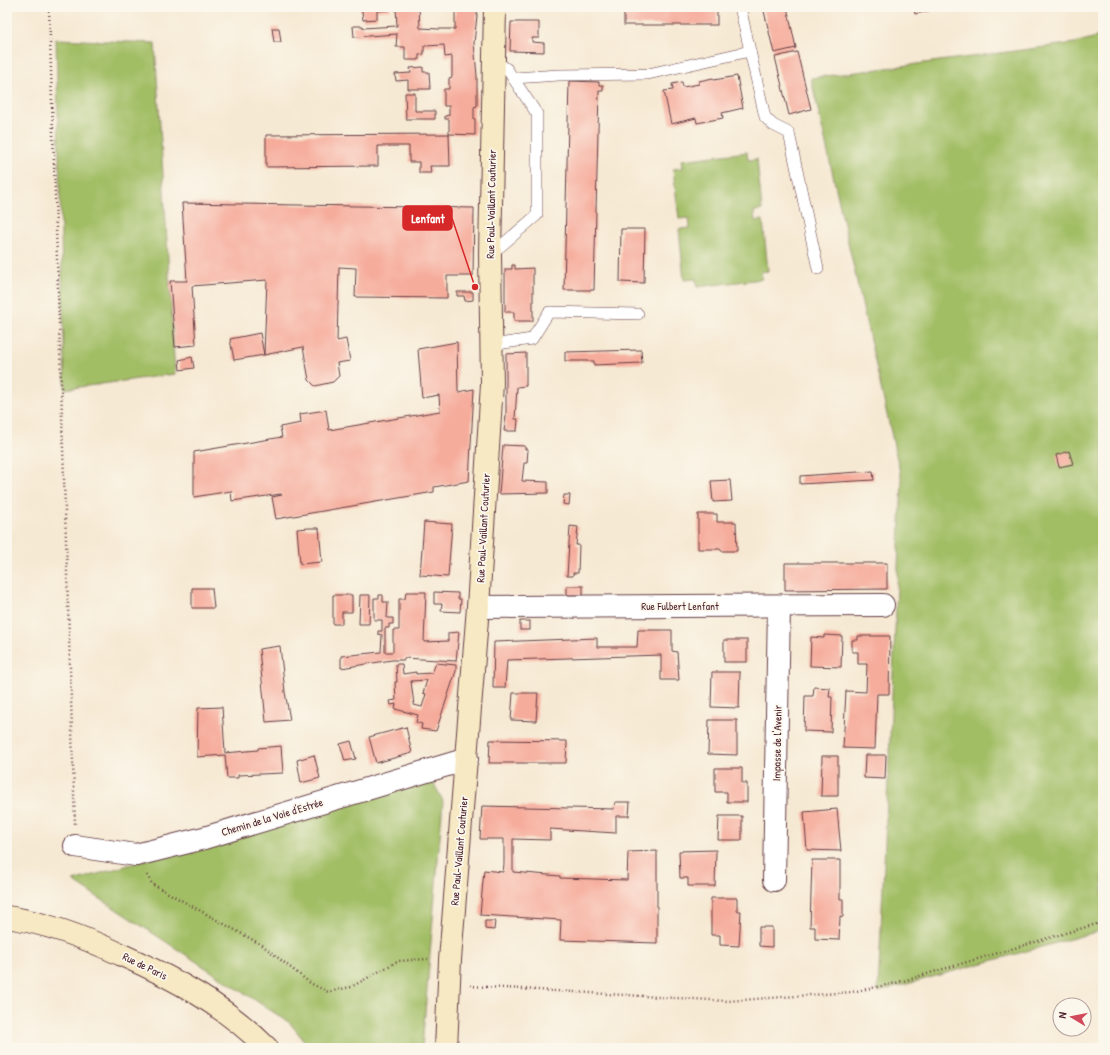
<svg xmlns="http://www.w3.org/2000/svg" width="1110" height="1055" font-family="'Patrick Hand',sans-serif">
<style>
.green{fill:#a2be65;stroke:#766e48}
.building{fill:#f6ac9b;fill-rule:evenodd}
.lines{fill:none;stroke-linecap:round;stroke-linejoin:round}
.lane-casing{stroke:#643d44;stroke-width:12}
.street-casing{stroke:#643d44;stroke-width:24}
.secondary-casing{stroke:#643d44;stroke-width:24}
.path{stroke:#643d44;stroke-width:2.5;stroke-dasharray:1 3;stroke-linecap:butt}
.lane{stroke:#fff;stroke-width:11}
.street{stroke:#fff;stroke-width:22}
.secondary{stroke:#f6e9c3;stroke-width:22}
.labels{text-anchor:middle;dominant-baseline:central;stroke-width:3.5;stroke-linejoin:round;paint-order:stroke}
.street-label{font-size:11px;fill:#4a1f2b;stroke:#fbf7ec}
.leader{fill:none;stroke:#d62828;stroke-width:1.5}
.callout-dot{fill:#d62828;stroke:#fbf7ec;stroke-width:1.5}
.callout{fill:#d62828;stroke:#d62828;stroke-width:1.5}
.callout-label{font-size:12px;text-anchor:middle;font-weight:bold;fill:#fff}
</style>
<rect width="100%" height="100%" fill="#fbf7ec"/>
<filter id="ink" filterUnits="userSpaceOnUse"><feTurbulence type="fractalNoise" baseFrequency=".025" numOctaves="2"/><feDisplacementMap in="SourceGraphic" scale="8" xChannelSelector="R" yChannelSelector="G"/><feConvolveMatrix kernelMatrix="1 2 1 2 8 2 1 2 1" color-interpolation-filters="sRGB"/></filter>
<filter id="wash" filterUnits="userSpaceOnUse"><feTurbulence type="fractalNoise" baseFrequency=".012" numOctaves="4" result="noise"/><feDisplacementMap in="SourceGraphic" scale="16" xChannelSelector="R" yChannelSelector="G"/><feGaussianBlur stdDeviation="0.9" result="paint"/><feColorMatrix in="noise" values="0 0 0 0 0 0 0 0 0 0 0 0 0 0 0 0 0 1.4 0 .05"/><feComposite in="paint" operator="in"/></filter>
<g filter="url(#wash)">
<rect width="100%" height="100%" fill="#f6e9d3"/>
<g class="green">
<polygon points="1103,35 1103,930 878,992 902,481 811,78 1075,43"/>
<polygon points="56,39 155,43 175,374 65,389"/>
<polygon points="747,152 748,160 757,159 762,210 754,211 755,221 763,220 768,271 761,272 762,279 697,287 696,279 684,280 679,229 690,228 689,218 679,219 673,169 683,168 682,160"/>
<polygon points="431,778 443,801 422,1048 310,1048 290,1023 73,881"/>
</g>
<g id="blocks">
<g class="building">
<polygon points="360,7 390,7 390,10 377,11 377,19 363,20 362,11 360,11"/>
<polygon points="396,7 419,7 420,28 439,29 455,29 455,7 478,7 474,43 477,76 477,106 474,107 474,119 475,119 475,135 449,134 449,119 445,119 445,116 449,115 449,106 444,106 444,89 449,89 449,78 452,77 452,56 445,57 444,45 424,46 424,54 419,55 419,60 405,60 405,47 396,47 397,34 354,37 353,26 363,26 363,28 397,26"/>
<rect x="624" y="7" width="93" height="18"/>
<polygon points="763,7 787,7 796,48 774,53"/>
<polygon points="913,7 941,7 941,8 915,14"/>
<polygon points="511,22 539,22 539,38 532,38 532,42 544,43 544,52 510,51"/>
<polygon points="272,28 279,28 281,42 274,42"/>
<polygon points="797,52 811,109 789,115 775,57"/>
<polygon points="423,67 423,72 429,72 430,89 408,89 408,80 396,81 395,74 411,73 410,68"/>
<polygon points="737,76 743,108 722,113 723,118 697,123 696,118 671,124 664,91 673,90 672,84 682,82 683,87 699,84 699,81 713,78 714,80"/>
<polygon points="569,81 599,82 599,85 603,85 603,91 599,91 594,290 564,290"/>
<polygon points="405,93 415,93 415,111 435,111 435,119 406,119"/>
<polygon points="449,134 450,166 430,166 431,173 419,173 419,162 409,162 409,146 378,146 378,166 266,167 266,135"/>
<polygon points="182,203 474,208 473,276 447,276 447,298 355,297 356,268 339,267 337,341 346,339 350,361 337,363 339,376 333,382 315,386 309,380 303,347 264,355 267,280 192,286 196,345 175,347 170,281 187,281"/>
<polygon points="621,229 645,229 644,283 620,282"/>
<polygon points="512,265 515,265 515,269 533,268 533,321 514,321 514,312 505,312 505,269 512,269"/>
<polygon points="457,292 473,292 473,300 465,301 464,296 457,296"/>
<polygon points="260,333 264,355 234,360 230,339"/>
<polygon points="457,342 458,392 474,389 469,481 434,487 434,492 276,519 272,497 282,495 281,494 232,501 231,491 194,497 194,452 282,437 280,427 301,423 300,414 326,410 329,430 440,411 439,395 422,398 418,349"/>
<polygon points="641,350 642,363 594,365 594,361 565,361 565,352"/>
<polygon points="526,353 526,386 517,387 515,419 518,419 517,431 504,431 506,416 506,354"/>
<polygon points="192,357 194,368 180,370 179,360"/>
<polygon points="503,445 525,446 525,449 528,449 527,463 524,463 522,481 548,482 548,493 499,494"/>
<polygon points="1069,451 1073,464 1059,467 1056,455"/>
<polygon points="873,471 874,480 800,484 800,476"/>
<polygon points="730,480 732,501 713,502 711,481"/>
<polygon points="564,495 570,495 569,505 563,504"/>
<polygon points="698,514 717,514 717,522 736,522 737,551 721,551 721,549 698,549"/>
<polygon points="424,522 452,524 448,577 420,575"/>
<polygon points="570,526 578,527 576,545 579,545 578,573 573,573 573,576 567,576"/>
<polygon points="309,528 319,528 322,562 300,564 297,529"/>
<polygon points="785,563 887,563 887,589 785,590"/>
<rect x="567" y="586" width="16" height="9"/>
<polygon points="192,588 212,588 214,608 192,608"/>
<polygon points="406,592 426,592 424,642 448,641 448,633 459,632 456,661 404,658 404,660 392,660 341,668 341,656 381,652 382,635 378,634 378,631 382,631 382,620 374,620 374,598 379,598 379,595 383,595 383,602 388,602 387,618 393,618 393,624 389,624 389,628 385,628 385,652 393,652 393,630 399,630 399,599 405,599"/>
<polygon points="434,592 458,593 458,599 461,599 460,612 441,611 442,604 434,604"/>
<polygon points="333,595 352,595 352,612 342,612 342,624 333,624"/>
<polygon points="360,595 370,595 369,624 359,624"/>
<rect x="520" y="621" width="10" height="9"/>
<polygon points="638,630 672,630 672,651 677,652 679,680 661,680 661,655 507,660 505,688 493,688 494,642 597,638 597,647 637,647"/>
<polygon points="824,635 842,636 841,667 810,666 811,637 824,638"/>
<polygon points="858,636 890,636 889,694 877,694 875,749 843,748 846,691 866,692 867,664 858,664 858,652 852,652 852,640 858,640"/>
<rect x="724" y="640" width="23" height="22"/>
<polygon points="280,646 285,692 290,720 266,722 259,649"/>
<path d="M436,663l20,2v6l-20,60 -15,-2 1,-5 -6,-2 2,-7 -23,-6 1,-5 -5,1 -1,-4 6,-1 -1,-18h2l-1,-18h6l1,10 13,-2v2l16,-1zM427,680l-4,13 3,1 -4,13 -8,-2 -3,-24z"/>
<polygon points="712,672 740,672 739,708 711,707"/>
<polygon points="814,687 830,688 829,697 832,697 831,732 804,731 805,696 813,696"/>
<polygon points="513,693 538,693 536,721 511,720"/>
<polygon points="222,707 225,753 258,750 258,748 281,746 283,773 238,775 238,778 227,778 225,755 197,757 198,708"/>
<polygon points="709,720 737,720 737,755 708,754"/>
<polygon points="406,727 412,753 376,763 369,737"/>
<polygon points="490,740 567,741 566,763 489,763"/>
<polygon points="351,741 356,759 345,761 340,744"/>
<polygon points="314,755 320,778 301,783 297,760"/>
<polygon points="865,755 886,755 885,779 864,778"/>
<polygon points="822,756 838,756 838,796 821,796"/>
<polygon points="715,768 742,768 742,783 747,783 747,802 727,802 727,792 715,792"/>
<polygon points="615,802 630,802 629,816 616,816 616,833 550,829 550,840 513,839 513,872 560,876 560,878 627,880 628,852 657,851 657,943 560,940 561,920 480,915 484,870 503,872 504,864 504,839 480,839 482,806 614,809"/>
<polygon points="837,809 841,851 807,850 804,812"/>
<polygon points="719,816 742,816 742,840 718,840"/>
<polygon points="716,850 715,886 688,886 688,878 680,878 679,851"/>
<polygon points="812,860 840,860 840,899 843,899 843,917 840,916 839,940 815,939 815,927 810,927"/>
<polygon points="711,898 737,898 737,911 741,911 739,946 720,945 720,935 711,935"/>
<polygon points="485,921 495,921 494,930 485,929"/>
<polygon points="759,927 772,927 772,947 759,946"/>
</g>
</g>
</g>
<g filter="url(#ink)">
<use href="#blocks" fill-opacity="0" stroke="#643d44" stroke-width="1"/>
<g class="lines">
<g class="lane-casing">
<g id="lane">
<polyline points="740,7 750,51"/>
<polyline points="514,78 559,75 648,74 750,51 765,117 773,125 789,133 818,269"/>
<polyline points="490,254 502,245 537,215 537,114 507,69 494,60"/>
<polyline points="491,345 532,339 549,312 638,314"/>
</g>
</g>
<g class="street-casing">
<g id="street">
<polyline points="478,607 883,605"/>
<polyline points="75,846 136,855 204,838 467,759"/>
<polyline points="774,880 779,606"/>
</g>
</g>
<g class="secondary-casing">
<g id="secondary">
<path d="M7,917c40,6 79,21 115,38 54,24 103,51 145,93"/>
<polyline points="446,1048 450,960 478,607 492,384 490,254 495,7"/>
</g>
</g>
<g class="path">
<polyline points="49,7 75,825"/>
<polyline points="147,875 152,884 262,945 310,983 328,992 351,987 398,961 428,959"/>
<polyline points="470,986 728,1001 852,992 896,983 1103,922"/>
</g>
<use href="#lane" class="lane"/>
<use href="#street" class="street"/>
<use href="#secondary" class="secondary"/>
</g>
</g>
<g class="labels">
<g class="street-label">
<text transform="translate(491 204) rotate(-89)">Rue Paul-Vaillant Couturier</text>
<text transform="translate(483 528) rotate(-87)">Rue Paul-Vaillant Couturier</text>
<text x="680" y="606">Rue Fulbert Lenfant</text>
<text transform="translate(777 743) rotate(-89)">Impasse de l'Avenir</text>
<text transform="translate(272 817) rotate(-17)">Chemin de la Voie d'Estrée</text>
<text transform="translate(459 851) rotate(-85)">Rue Paul-Vaillant Couturier</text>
<text transform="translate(145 966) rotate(26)">Rue de Paris</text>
</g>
</g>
<path class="leader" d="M475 287L452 218"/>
<circle class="callout-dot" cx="475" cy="287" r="4"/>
<rect class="callout" x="403" y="206" width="49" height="24" rx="4"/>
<g class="callout-label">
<text x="428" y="223">Lenfant</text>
</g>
<rect width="1110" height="1055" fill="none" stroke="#fbf7ec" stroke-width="24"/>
<g transform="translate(1072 1017) rotate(280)"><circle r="19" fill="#fbf7ec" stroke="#b4a19f"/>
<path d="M0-3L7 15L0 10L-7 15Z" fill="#d1495b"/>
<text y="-6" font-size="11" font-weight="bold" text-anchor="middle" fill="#4a1f2b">N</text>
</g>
</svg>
